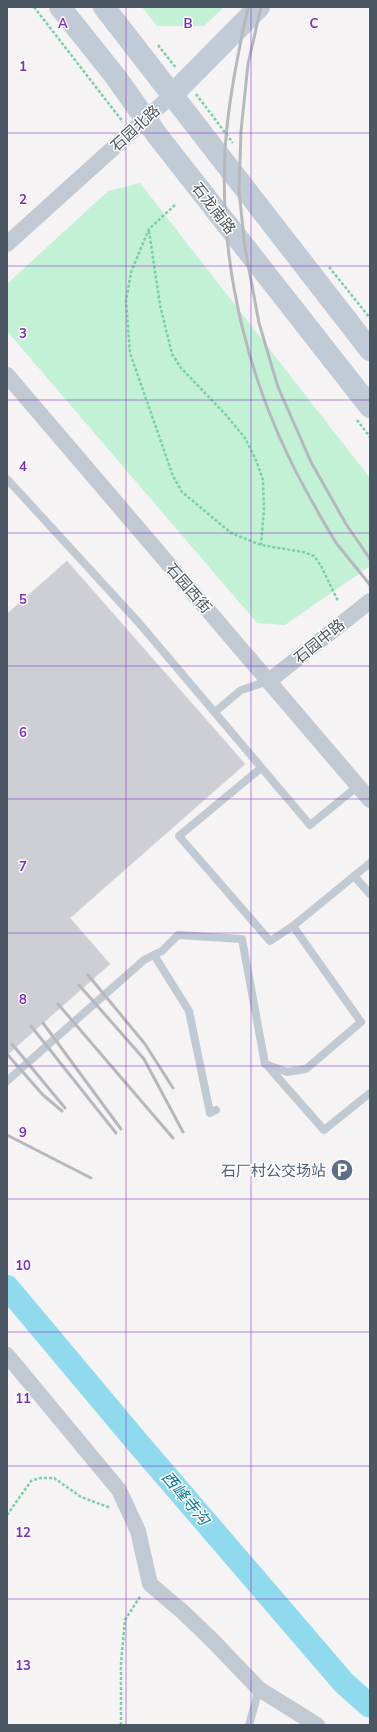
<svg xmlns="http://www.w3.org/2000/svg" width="377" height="1732" font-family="Mulish,'Noto Sans SC',sans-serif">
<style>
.green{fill:#c3f1d5}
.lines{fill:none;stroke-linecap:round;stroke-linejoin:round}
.river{stroke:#90daee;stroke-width:24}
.building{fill:#cdcfd5;stroke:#d7d9de}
.path{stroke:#7ad0a6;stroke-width:2.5;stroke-dasharray:3 2;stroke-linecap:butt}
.lane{stroke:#c1cad2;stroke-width:8}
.street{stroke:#c1cad2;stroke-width:16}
.secondary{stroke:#c1cbd6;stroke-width:22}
.rail{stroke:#b5b8bd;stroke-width:3}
.grid{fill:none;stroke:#7b2cbf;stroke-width:1;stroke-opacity:0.55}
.labels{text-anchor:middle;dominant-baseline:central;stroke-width:3;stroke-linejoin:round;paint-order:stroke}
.street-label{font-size:15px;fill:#4a5661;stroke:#fff}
.service-label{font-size:15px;fill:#4e5e75;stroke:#fff;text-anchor:end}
.water-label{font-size:16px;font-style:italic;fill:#0c7c9b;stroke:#fff}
.grid-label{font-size:13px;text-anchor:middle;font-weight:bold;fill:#7b2cbf;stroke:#fff;stroke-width:3;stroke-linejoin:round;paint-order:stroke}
</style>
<rect width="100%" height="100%" fill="#f5f3f3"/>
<g class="green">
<polygon points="142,7 224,7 204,26 157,26"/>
<polygon points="140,183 370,478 370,566 285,625 257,623 7,331 7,284 108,191"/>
</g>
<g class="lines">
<polyline class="river" points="7,1287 137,1442 344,1683 370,1706"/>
</g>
<polygon class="building" points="67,561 245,764 70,918 110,964 7,1055 7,614"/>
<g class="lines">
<g class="path">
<polyline points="34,7 123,122"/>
<polyline points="158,45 176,68"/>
<polyline points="196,94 233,143"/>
<polyline points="175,205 149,229 131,272 126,301 130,353 173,476 182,492 231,533 261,545 303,552 314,556 321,566 338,601"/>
<polyline points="149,231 160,305 172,354 181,368 226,415 245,438 256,460 263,480 264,510 261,545"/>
<polyline points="329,267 370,318"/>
<polyline points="357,420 370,437"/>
<polyline points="7,1515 31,1481 40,1478 54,1478 81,1497 111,1508"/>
<polyline points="121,1725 121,1663 125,1620 141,1595"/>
</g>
<g class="lane">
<polyline points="7,479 139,623 310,825 358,786"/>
<polyline points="215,712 241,690 269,681"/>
<polyline points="261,768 179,836 270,941 293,926"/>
<polyline points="354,876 370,894"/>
<polyline points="154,955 189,1011 210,1113 216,1110"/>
<polyline points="266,1064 324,1130 370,1093"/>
<polyline points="7,1081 144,960 162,951 178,935 242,939 265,1064 287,1072 306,1069 361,1022 293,926 370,863"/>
<polyline points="249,1725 259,1689"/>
</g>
<g class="street">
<polyline points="7,244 172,95"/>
<polyline points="7,375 370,800"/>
<polyline points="269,681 370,601"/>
<polyline points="7,1355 119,1490 138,1531 150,1584 184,1613 214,1642 259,1689 317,1725"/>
</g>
<g class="secondary">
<polyline points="60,7 115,76 157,135 370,407"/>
<polyline points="104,7 370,350"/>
<polyline points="172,95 259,7"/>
</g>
<g class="rail">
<path d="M248,7c-10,47 -20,95 -23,143 -6,120 25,241 84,346 9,16 18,33 28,48 11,14 22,27 33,41"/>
<polyline points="261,7 248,64 241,131 239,191 245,248 259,323 278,387 311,462 346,524 370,559"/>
<polyline points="88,975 145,1044 173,1088"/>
<polyline points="79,985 144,1059 183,1132"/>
<polyline points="58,1004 173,1138"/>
<polyline points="43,1023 121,1129"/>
<polyline points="31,1026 116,1133"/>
<polyline points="12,1044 65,1108"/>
<polyline points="7,1054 43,1095 62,1111"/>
<polyline points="7,1135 91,1178"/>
</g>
</g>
<path class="grid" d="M126,7v1718M251,7v1718M7,133h363M7,266h363M7,400h363M7,533h363M7,666h363M7,799h363M7,933h363M7,1066h363M7,1199h363M7,1332h363M7,1466h363M7,1599h363"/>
<defs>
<g id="parking-disc" transform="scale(1.15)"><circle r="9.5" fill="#5c6f8a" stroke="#fff"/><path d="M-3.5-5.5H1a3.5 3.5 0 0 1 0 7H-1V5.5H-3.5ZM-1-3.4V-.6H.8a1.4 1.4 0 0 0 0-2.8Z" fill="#fff"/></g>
</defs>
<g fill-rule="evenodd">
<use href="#parking-disc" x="342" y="1170"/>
</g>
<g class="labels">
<g class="street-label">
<text transform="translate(135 128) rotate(-42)">石园北路</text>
<text transform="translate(214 208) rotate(52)">石龙南路</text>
<text transform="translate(189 588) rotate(49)">石园西街</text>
<text transform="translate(319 641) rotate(-39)">石园中路</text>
</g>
<g class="service-label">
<text x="326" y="1170">石厂村公交场站</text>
</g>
<g class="water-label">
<text transform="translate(186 1498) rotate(50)">西峰寺沟</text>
</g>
</g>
<g class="grid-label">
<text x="63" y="28">A</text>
<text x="188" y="28">B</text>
<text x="314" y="28">C</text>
<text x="23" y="71">1</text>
<text x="23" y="204">2</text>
<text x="23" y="338">3</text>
<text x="23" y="471">4</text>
<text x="23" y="604">5</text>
<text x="23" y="737">6</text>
<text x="23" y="871">7</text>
<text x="23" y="1004">8</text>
<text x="23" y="1137">9</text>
<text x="23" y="1270">10</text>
<text x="23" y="1403">11</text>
<text x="23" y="1537">12</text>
<text x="23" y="1670">13</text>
</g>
<rect width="377" height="1732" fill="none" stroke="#4a5661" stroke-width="16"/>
</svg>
